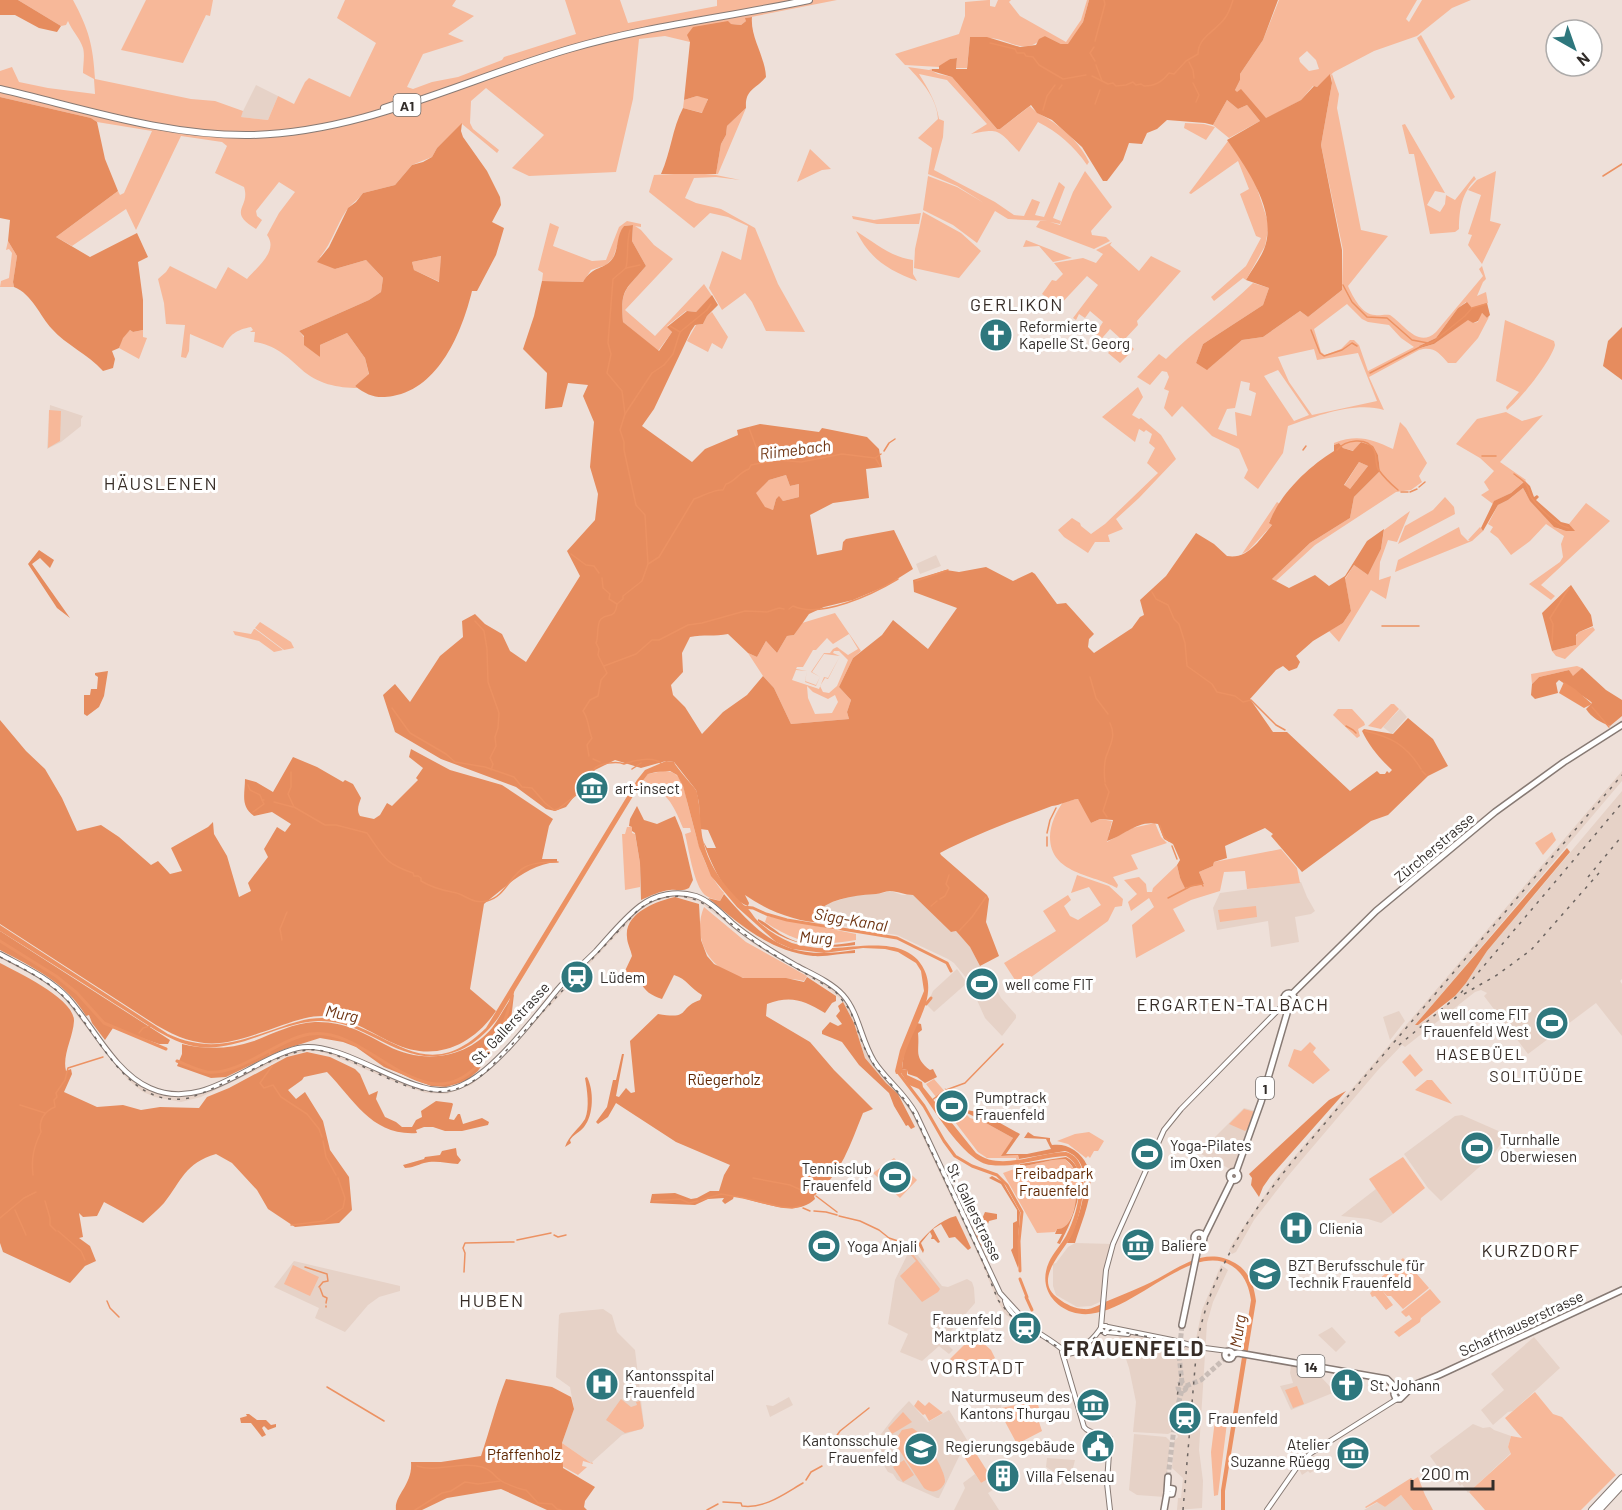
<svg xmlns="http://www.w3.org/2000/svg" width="1622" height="1510" font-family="Barlow,sans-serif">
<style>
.built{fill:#e6d2c7}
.green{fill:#f7b899;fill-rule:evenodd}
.forest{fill:#e68c5e;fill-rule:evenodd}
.water{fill:#ec9263}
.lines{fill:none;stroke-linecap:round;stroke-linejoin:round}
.stream{stroke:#ec9263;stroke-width:1.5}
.canal{stroke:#ec9263;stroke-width:3}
.primary-tunnel{stroke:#c8bcb6;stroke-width:5;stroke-dasharray:5 2.5;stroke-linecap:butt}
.secondary-casing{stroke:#877a74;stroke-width:6}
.primary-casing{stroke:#877a74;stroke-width:8}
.motorway-casing{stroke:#877a74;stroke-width:8}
.secondary{stroke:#fff;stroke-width:4}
.primary{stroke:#fff;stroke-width:5}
.motorway{stroke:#fff;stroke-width:6}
.rail{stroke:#6d6561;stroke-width:1.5;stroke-dasharray:3 6;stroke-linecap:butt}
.labels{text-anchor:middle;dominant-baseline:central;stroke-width:6;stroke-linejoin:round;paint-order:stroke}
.shield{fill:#fff;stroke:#706c6a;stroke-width:1.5}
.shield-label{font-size:14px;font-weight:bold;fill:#322d2a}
.poi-label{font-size:15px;fill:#322d2a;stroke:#fff;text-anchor:start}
.street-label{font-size:15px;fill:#322d2a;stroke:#fff}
.park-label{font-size:15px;fill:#5f2702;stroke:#fff}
.water-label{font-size:16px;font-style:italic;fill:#6e3412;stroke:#fff}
.neighbourhood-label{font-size:16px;letter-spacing:1.5px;fill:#372d27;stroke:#fff}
.quarter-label{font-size:18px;letter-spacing:1.5px;fill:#372d27;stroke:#fff}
.district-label{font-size:21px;font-weight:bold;letter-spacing:1.5px;fill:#372d27;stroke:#fff}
</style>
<rect width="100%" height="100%" fill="#eee0d9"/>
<g class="built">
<polygon points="256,85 278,96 268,120 240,117"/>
<polygon points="50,405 83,416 81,419 81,426 61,442 47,449"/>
<polygon points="936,555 941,566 920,574 916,564"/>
<polygon points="1400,709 1407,717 1392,734 1383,727"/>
<polygon points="1622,771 1622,781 1415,1025 1418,1025 1441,1009 1455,996 1466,983 1487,951 1622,791 1622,979 1620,981 1622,984 1622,1036 1596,1003 1528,1054 1484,996 1487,993 1481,990 1475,992 1405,1047 1402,1045 1378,1070 1288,1176 1254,1220 1236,1252 1232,1254 1229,1250 1232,1244 1277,1177"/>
<polygon points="1301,882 1307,897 1315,911 1311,914 1295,917 1299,942 1271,947 1268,921 1217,930 1213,908 1220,893"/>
<polygon points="891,891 902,895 914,895 951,932 956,931 970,947 980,966 991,978 1001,998 1016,1015 1016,1018 1002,1036 985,1018 968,980 954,963 948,959 897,935 825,923 819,917 818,912 826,904 862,893 877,894"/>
<polygon points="671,895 687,896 707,904 736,928 794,966 824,983 843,998 853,1014 865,1047 906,1100 917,1119 983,1260 999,1299 1013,1315 1040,1336 1038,1339 1005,1314 998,1302 981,1261 912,1114 898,1094 887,1085 865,1058 854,1023 841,999 828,988 754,944 700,902 681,897 671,897 653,902 640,910 492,1068 471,1085 447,1094 426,1093 407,1087 334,1056 317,1051 306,1051 286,1056 201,1097 181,1102 155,1097 143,1092 128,1080 60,994 38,978 0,958 0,956 39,977 57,990 127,1074 141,1086 156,1093 180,1096 200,1093 286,1054 312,1048 329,1051 414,1087 433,1092 446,1092 470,1083 488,1069 639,908 656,898"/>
<polygon points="957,969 967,983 934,1012 927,1005 933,991"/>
<polygon points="1399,1011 1405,1021 1390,1040 1383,1017"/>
<polygon points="1244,1108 1256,1111 1239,1157 1233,1169 1230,1169 1199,1153"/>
<polygon points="1462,1115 1503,1133 1505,1137 1494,1154 1441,1201 1428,1188 1404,1154 1455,1116"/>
<polygon points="1376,1189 1393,1214 1381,1223 1368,1219 1341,1216"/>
<polygon points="1075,1243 1114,1244 1108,1261 1102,1301 1091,1306 1077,1307 1056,1295 1053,1286 1053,1264 1056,1263 1068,1247"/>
<polygon points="911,1247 942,1286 948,1287 967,1279 972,1282 974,1288 975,1303 943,1340 953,1350 949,1354 939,1346 922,1361 900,1352 908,1334 888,1324 895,1280"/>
<polygon points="294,1261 400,1286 400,1291 379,1297 368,1305 345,1332 315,1318 319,1308 274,1287"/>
<polygon points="1221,1265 1228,1270 1213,1302 1207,1323 1199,1450 1203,1481 1202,1508 1177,1510 1178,1498 1181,1498 1183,1478 1172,1468 1174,1441 1178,1437 1177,1434 1174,1431 1168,1434 1133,1432 1136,1402 1129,1368 1117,1332 1194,1348 1202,1310"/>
<polygon points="603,1309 612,1315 617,1332 635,1350 644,1425 641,1429 622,1435 591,1463 562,1443 574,1409 570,1387 556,1377 559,1315 561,1313"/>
<polygon points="1332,1327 1346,1342 1336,1352 1318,1335"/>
<polygon points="1534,1337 1560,1368 1513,1411 1508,1412 1493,1425 1481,1410 1504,1390 1491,1374"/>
<polygon points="1291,1365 1322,1371 1321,1377 1335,1392 1291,1410 1280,1386 1293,1383 1290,1373"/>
<polygon points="988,1391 1003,1394 1001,1408 993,1414 981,1399"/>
<polygon points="789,1397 793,1405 770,1417 766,1405 773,1406"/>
<polygon points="909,1401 928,1422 949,1410 967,1440 939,1498 937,1498 897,1480 893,1474 888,1472 877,1454 879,1452 878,1445 875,1442 894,1417"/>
<polygon points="1473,1424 1483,1428 1490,1427 1494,1430 1511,1436 1508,1447 1511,1453 1468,1493 1462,1484 1460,1486 1455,1480 1449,1483 1430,1456"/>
<polygon points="1134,1434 1166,1437 1170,1441 1165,1497 1137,1495 1129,1490"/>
<polygon points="1313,1455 1321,1467 1310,1473 1308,1471 1302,1475 1299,1469"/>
<polygon points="1047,1458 1075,1460 1071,1476 1056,1473 1046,1467"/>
<polygon points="975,1474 981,1483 991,1477 997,1487 988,1493 999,1510 954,1510 965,1488 963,1483"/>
<polygon points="1401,1495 1413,1510 1364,1510 1378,1502 1385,1507"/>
</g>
<g class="green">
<path d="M18,0h55c16,30 20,45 22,79l96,20 24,2 28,10 -2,6 27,3 10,-24 16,8 11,-22 4,-4 41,19 26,-54 -39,-25 8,-18h111l-4,6 22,10 -26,18 16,7 -41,13 -16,33 6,2 19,-7 26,-5 44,-17 2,-3 72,-23 -11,-34h55l8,23 89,-17v-6h120l-91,18v3l-5,4 -10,-1 -41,18 -25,-6 -26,3 -6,60 -17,73 -87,4 -17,-8 32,-33 -58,-47 -15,13 -1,22 3,6 26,21 -2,3 -35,-29 -25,24 -5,9 -20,8 -17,20 -32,8c-5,7 -12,11 -17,18 -10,15 -14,32 -26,46l15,12 31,-9 17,18 -2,14 -12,8 -70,31 21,26v-12l27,-12 18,25 4,17 -14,11 3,2c-20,0 -41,-4 -57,-19 -13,-12 -27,-25 -47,-27l1,-10h-5l3,-2 -2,-3c-15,3 -21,7 -28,21l-33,-14 -1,17 -3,7 -5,-1 4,-32 -19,-1 -2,-21 -6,-24 8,-7 4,-6 46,23 12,-22 19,12c10,-12 32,-28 20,-44l12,-22 16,-21 -16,-10 -23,29 1,5 5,4 -6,9c-30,-18 -5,-21 -12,-42l-29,-14 12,-27 -5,-4 -41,-6 -45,94 -10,-21 -54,37 -16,-9 62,-46 2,4 4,-2 28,-62 -55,-9 -6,-4 -91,-21v-26l12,-4 7,15 29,6 47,6 -1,-15 -11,-6c0,-8 2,-18 0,-25 -3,-10 -11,-17 -15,-27l-2,4 -5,1z"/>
<polygon points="146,0 213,0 210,16 206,15 183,63 121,50"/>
<path d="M988,0h2v6l5,1 3,-7h13l-2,2 11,14 46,26 15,-22 6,-20h2l-6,22 -14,22h-8l-16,-8c-21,21 -32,4 -55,2 -6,-1 -14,0 -20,-1l-3,31h-11l1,-10 -7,1 -11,8 -34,-2 -10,-11 64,-20 6,-18v-14z"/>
<path d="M1279,0h138l-11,19 3,3 13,-22h49l-19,8 -35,28 -43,15 -40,21 -17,15 -4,-1 -12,14 -35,19 -25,-29 -4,3 -2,-3 5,-10v-6l23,-34zM1307,51l9,9 3,9 -10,2 -9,-9 -1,-4z"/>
<polygon points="1421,35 1455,97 1451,100 1417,38"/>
<path d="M908,67l21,3 3,-1v2l6,3 14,3 45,52h3l30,-23c7,8 15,10 23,16 15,11 28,23 36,40l-2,3c-13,-19 -29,-33 -49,-43l-19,30c-21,-22 -19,-24 -48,-18l16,-10 -40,-44 -28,-6c9,15 17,27 20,45l5,2 -1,16 -9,33 61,32 19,13 10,1 8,-17 8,3 -5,13 9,2 15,-35 6,5 -12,31 8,3 -1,3 -10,-2 10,3 13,-33 12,-21 27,36 -21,24 1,4 14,2 4,4 -16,8 -58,-22 4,-6h8l-40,-2 -13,-8 -18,32 -24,-18 -30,-15 5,-34 29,11 27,16 -27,-17 -29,-12 4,-26 -14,-10 20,-19c-1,-21 -16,-37 -30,-52z"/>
<path d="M1332,74l7,20 -2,14 24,122 27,6 -40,50c5,11 14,29 27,29 5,1 9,-1 15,0 14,9 28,34 46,17l47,-56 -4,-7 3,-3 4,13 -3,3 -6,14 9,-4 2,11 -16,5 -6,-6 -8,6 -22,30 -17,8 1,2 14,-4 34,-25 5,4 5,-1 2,-8 2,-1 5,5 2,-1 -11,21 -22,25h-8c-9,-10 -14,-17 -29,-13l-50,27 15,33c-28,-9 -68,6 -96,16l-5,27 -25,36 -14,-11 4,-8 -9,-21 -27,-13 -30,-30 -10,11 -8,-9 5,-17 -5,-2 5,-12 -2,-5 -5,-1 -12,14 -13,-8 22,-23 7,5c27,-28 60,-49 87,-76l16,5 -6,17 -60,39 -7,19 12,6 34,-29 21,-3 37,-26 8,6 34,-27 1,-40 -22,-105 11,-62 -1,-8zM1347,304l15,15 6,3 21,3 12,13 13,9 -46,24 -9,-26 -5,-5h-4l-9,9 -16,6 -4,-3 -7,-23zM1314,349l3,11 41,-7 19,48 -65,14 -23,-33 -11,-25zM1278,370l31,45 -15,6 -30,-45zM1241,381l9,2 -1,7 7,3 -5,23 -16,-4 2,24 -19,-7 9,-20 8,-1z"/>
<polygon points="697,96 708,98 703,113 683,108 684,100"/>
<polygon points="1227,100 1238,109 1247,105 1260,121 1229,138 1213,125"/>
<polygon points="746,108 718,174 716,174 721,144 726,135 727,126"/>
<polygon points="1185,123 1204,124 1215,127 1206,140 1184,128"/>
<path d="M1405,124l40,69 -10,-2 -8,14 13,7 5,-8 1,-9 9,5 19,-24 2,3c-14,13 -17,31 -17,50l-4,3 -25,2 -16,-80h-5l-7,-29z"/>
<polygon points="1228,141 1253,176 1269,225 1265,246 1246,280 1243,278 1214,301 1211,297 1246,266 1261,238 1256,236 1240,194 1249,189 1238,161 1191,194 1189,193"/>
<polygon points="810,149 831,169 822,170 797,182"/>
<polygon points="1496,171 1490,221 1501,224 1482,264 1468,245 1472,235 1468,234 1481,195 1468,190 1477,180"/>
<polygon points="694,173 716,175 740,180 716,177 694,178 685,198 696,203 721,209 755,228 778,284 805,332 766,331 752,302 745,293 722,310 709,288 722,251 741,260 748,226 728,217 710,213 694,228 649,192 654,175"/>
<polygon points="923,212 961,233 981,251 959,278 914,268 915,249"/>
<polygon points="921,213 919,224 877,224 853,219 852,216 874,220"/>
<path d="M627,221l14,3v3l-6,-1 6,4 13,15 19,14 -48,51 30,26 49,-52 8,12 -16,16 -10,-1 -19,15 5,6 -14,19 -35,-29c-3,-33 3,-32 23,-56l-14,-25 1,-16 -9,1 -11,32 -7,7 -15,5 -8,12 -41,-1 1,-8 -5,-3 12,-47 9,4 -6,19 39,15 14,-1 13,-33z"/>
<path d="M856,231c19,12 35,26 57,29v14l4,7c-29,-11 -47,-22 -61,-50z"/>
<polygon points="1026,240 1072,258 1053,262 1039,246 1023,247"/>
<polygon points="8,241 17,256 13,282 14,287 0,287 1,281 9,278 12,253 9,249 6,250"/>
<polygon points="1112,242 1110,245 1139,271 1151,256 1181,271 1137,321 1138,325 1124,340 1134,349 1120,363 1108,353 1121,339 1110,329 1097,344 1092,339 1103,322 1090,311 1085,318 1079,314 1076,320 1073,318 1098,285 1087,276 1056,309 1048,305 1051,300 1042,294 1052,280 1056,281 1063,274 1054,263 1083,258 1096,263 1103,254 1096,250"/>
<polygon points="441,256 440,282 414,270 412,262"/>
<polygon points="712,312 728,337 722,349 712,343 708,352 687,341 696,325 703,324 707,316"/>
<path d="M1505,320l49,21 1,4c-4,16 -34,54 -48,65l-1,-3 13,-15 -23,-11z"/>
<polygon points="130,330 133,332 143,330 143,337 147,338 139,359 119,348 122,338"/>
<polygon points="1138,387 1143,397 1132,415 1139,419 1141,418 1161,435 1176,459 1139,498 1116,519 1123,529 1108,535 1110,542 1095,542 1088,553 1064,537 1058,530 1072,518 1080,523 1081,526 1091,534 1105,524 1158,473 1147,463 1155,448 1149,443 1152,434 1146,430 1144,432 1139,429 1135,442 1102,417"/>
<polygon points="49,410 61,411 60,441 48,448"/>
<polygon points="1506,412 1522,421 1543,415 1500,462 1526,480 1511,493 1495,501 1493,504 1481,495 1489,490 1484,482 1494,471 1480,458 1456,444 1477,419"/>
<path d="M1400,422l6,6 21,35 -8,13 3,6 -11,8 -15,2 -81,53 -39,36 -4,-2 38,-36 40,-25 4,-21 26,-26 -2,-16 -6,-9 -11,-4 -7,9 -11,-3 -4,-5 -5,2v-2c24,-9 37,-4 59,6z"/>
<polygon points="1359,462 1368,466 1350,489 1344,486"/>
<polygon points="786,475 790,486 799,484 799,497 783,501 779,497 776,499 773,510 765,508 755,493 769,480"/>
<path d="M1523,488c5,10 10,16 18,24 12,13 13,19 33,19l-5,-7 17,-21 24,18 -69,64 14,11 -4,4 -22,-16 31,-22 3,-5 -2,-13 3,-8 -18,-12 -16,17 -19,14 -13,-17 -8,-6 3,-5 -5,-3 10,-19 10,-5z"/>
<polygon points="1445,497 1454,507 1455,514 1398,544 1405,526 1433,510"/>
<polygon points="1277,502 1280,504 1269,522 1272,525 1249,550 1242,554"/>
<polygon points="1410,511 1397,542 1388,540 1380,562 1379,580 1391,576 1386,599 1371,590 1339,642 1329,631 1343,623 1351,611 1345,579 1354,565 1368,575 1381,549 1384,530"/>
<polygon points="1459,527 1461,534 1468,541 1470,541 1468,540 1480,527 1483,531 1472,541 1395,572 1398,560"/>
<path d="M835,613l26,38 -8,7 -14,29 12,13 -4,12 2,7 -58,5 -17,-36 -11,-12 -15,-23 9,4 9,-16 11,12 10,-17 7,-1 8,-12zM849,634l9,15 -10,6 -11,-8 -4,2 -3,4h-6l-13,19 9,5 -4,8 -11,-4 2,-10 -11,-2 1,-2h6l10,-17h3l11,-12 6,6zM834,651h5l9,9 -11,26 -8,7 -6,-1 -3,-6 5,-8 3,1 12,-23 -7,-3zM824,654l16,2 -12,22 -4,-1 -5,12 -27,-9 4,-10 11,1 -2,11 11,4 4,-9 -8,-5zM807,686l6,6 15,7 7,-4 3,7 -6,11 -17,1 -7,-16z"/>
<polygon points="260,622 291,642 294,648 284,650 255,628"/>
<polygon points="1593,627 1595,630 1565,659 1556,656 1552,651 1576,645 1576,636 1579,632"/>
<polygon points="254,629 255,629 283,650 274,652 259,641 235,635 233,631 251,634"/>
<polygon points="1577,666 1582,668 1573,677 1569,670 1539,677 1532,684 1531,674"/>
<polygon points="1391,704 1394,704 1399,709 1381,729 1368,726"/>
<polygon points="1338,709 1352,709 1364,722 1365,725 1358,729 1360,736 1357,738 1333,715"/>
<path d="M663,771c6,0 12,1 16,7 6,8 7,21 10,31 8,30 14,60 35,84l-4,8c-6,-2 -13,-3 -17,-8 -10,-13 -14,-43 -18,-59l6,-2 -1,-4h-7c-11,-27 -15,-33 -40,-48l5,-6z"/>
<path d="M1078,799l4,5 9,19 9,-4 12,2 -5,21 25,-14 23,-5 6,14 6,6 -36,12 7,14 -25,8 5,8 -1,3c-24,-14 -67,-14 -67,-51 0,-12 6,-25 13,-35z"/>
<polygon points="627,827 632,827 632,833 635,834 640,863 640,887 625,890 622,834 625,834"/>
<polygon points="1552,832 1556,840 1543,855 1535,843"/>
<polygon points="1281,849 1297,868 1300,883 1247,889 1245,871 1224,872 1220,891 1191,900 1173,909 1185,931 1136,958 1132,925 1154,907 1149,898 1131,911 1128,902 1137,894 1124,880 1139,877 1146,884 1147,892 1152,892 1153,888 1177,865 1180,878 1186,888 1204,884 1199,872 1213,866 1214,862"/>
<polygon points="1077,875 1109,886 1123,899 1122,906 1115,907 1108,921 1019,986 1004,963 1056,931 1043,911 1068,895 1071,900 1064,906 1070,916 1078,920 1101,905 1089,887 1071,893"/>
<polygon points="1256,906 1257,917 1220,922 1218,910"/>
<path d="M704,907l42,35 61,34 -3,5c-14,-3 -26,-3 -41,-3 -6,0 -13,1 -19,0 -34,-6 -53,-40 -40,-71z"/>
<path d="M767,916l89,18v6c-37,7 -60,3 -91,-18z"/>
<polygon points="1310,1042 1316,1048 1313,1052 1330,1070 1313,1084 1288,1066 1294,1049 1301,1051"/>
<polygon points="1410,1054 1423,1070 1415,1077 1402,1062"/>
<path d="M934,1079l13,15 10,6 4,9 9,9 14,4 29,16 -11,18 16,-1 2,12 33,-7 12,-1c3,4 8,7 9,12 6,15 2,48 -12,59l-5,-1 -2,3 -18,1 -34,-60 14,-5 -1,-10h-29l-9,-6 -52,-68z"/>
<polygon points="1427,1080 1432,1080 1452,1104 1415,1090"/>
<polygon points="1244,1109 1255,1112 1251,1126 1245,1131 1229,1124"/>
<polygon points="1089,1132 1104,1141 1098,1151 1094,1151 1090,1158 1088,1156 1086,1158 1068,1144 1057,1141 1075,1134"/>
<polygon points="1403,1157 1425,1188 1393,1214 1369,1179"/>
<polygon points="894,1158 917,1180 900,1198 873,1173"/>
<polygon points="912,1253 940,1289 938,1292 922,1302 900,1276 916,1261 910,1254"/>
<polygon points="1403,1258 1429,1288 1403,1309 1391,1296 1387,1296 1382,1290 1393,1305 1386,1310 1375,1296 1372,1297 1370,1293 1379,1284 1377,1281"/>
<polygon points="293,1265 319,1277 310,1296 284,1284"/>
<polygon points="1430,1289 1441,1302 1421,1318 1420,1322 1399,1337 1394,1332 1412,1319 1409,1315 1406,1317 1401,1312"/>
<polygon points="974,1335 991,1350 995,1358 982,1366 981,1373 952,1371 946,1368 949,1360"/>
<polygon points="1297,1386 1304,1404 1293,1408 1285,1390"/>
<polygon points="1535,1392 1553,1414 1562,1417 1616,1475 1581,1510 1485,1510 1469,1492 1511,1454 1508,1447 1511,1436 1522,1438 1505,1418"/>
<polygon points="1035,1395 1039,1408 1032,1410 1036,1423 1039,1422 1042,1431 1017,1444 1002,1416 1001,1408 1025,1403"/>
<polygon points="621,1399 631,1407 637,1405 636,1402 640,1401 644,1426 642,1429 625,1433 606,1420"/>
<polygon points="918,1400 925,1406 929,1402 943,1413 929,1421 925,1414 923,1415 914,1406"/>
<polygon points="903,1412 912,1422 892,1434 888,1428"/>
<polygon points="1221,1416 1225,1418 1227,1423 1218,1495 1214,1496 1211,1452 1215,1420"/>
<path d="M912,1428c11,5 34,43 33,54 -4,10 -13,12 -21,6l-30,-46 8,-12z"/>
<polygon points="562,1443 591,1463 592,1462 593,1464 583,1461 582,1466 587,1467 578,1475 562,1466"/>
<polygon points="968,1444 970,1444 991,1477 981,1483 963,1455"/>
<polygon points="904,1460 914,1475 903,1482 893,1467"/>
<polygon points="1418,1477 1425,1495 1433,1510 1413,1510 1401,1495 1385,1507 1377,1502 1366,1508 1365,1507 1411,1478 1413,1480"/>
</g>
<g class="forest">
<polygon points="0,0 18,0 61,26 57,32 39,28 15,15 0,15"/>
<path d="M1089,0h189l-15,40 -23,34v6l-5,10 2,2 4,-3 25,29 35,-18 13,-14 3,1 13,-13 2,9 -11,62 21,105v40l-34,27 -8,-6 -37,26 -21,3 -35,30 -11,-7 7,-19 60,-39 6,-17 -23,-8c6,-11 17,-24 20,-37 9,-35 -20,-76 -39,-103l33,-19 -13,-16 -9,4 -11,-9 -14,25 -8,-2 -38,-3 -10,9 -10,4 -5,11 -13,-1 -6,17 -16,21h-4l-21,-34 -30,-27 -15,-7 -6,-8 -31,24h-3l-45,-52 -20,-6v-2h7v-3l11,-7 7,-1 -1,11h11l3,-32h17l33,10 16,-2 3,-6 6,-3 16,8h7l15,-22z"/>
<path d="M752,17c-2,20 13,39 14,60 -11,13 -21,12 -20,31l-19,18 -1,9 -5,9 -5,30h-55c10,-22 11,-45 22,-66l19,5 6,-14 -11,-3 -13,4 6,-58 -3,-7 6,-8 35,-6 3,3 10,1 5,-4 -1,-3z"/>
<path d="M0,97l91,21 6,4 8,37 13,32 -62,46 34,20 47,-24 11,24 -10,5 5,38v30l-10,2 -3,-2 -7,8 -4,10 -7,3 3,8 -2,9 -10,3c-15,-17 -37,-26 -51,-42 -12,-13 -20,-35 -38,-42l-1,-5 4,-26 -9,-15 2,-21 -10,-2z"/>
<path d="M462,123l-1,8 2,6 24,34 13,26 1,8 -9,17 12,6 -8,27 -19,36h-5c-10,41 -33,97 -79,105 -16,3 -25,0 -38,-10l14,-12 -4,-16 -18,-25 -27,12v12l-16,-12v-9l-5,-5 70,-31 12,-8 2,-14 -17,-18 -31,9 -18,-7 12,-15 19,-39 8,-6 7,-9 32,-8 17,-20 11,-3 9,-5 5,-9zM441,256l-2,26 -25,-12 -2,-8z"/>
<path d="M633,225l-1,16 14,25c-20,24 -26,22 -23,56l36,29 13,-19 -5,-5 20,-16 9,1 16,-17 6,10 -11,11 -4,8 -8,1 -4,6 -37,78 -12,17 50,36 13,-13 33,-14 -1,-5 23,-6 59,8 3,-4 45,9 12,12 3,18 -16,2 3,29 -36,5 -23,12 7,40 25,-5 1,-8 3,-3 48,-9 19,39 -27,17 -33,14 -29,7 -15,7 -15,21 -7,1 -10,17 -11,-12 -9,16 -9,-4 -20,-19c-13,3 -25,0 -38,3l-8,16 1,19 -12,13 2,10 12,12 17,27 21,-22 24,-17 16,-19 11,12 17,36 58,-5 -2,-7 4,-12 -12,-13 14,-29 29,-23 11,-15 35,29 29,-41 -43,-16 -1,-12 33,-10 13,2 27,-5 27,14 19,-9 3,2 22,30 9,-1 28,31 -5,5 -1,8 6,6 38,-25 8,-11 4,-2 -4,-15 26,-24 30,-43 18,11 13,12c21,4 33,-17 45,-31l-3,-2c11,-29 39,-56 65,-72v-6l5,-2 4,5 10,3 8,-9 12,4 5,9 2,16 -26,26 -4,21 -40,25 -38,36 17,9 26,-13 14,11 16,-10 22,-35 17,-12 -3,20 -13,26 -14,-10 -9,13 6,33 -8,12 -30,18 -17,15 4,6 -3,6 -8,3 -6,-5 -7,4 -26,29 23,33h14l63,59 27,-20 3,3h5l2,-3 2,2 3,-3c-12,-11 -23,-24 -30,-39l2,-2 29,5 15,-16 25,21 15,27 -20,10 -40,39 -17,6 -69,51 -31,-36 2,-2 -8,-6 -40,18 2,12 -13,4 -1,4 -14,6 5,12 -19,4 -5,-10 -3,-13 3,-5 -7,-16 -9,-5 -6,-15c-22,-4 -33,12 -51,17l6,-21 -13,-1 -9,4 -13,-24c-9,1 -17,6 -26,7 -37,14 -76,28 -112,47l1,2 46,40 2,4 -3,23 13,34 -19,10 -10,-19 -14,-16 -5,1 -38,-37c-8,0 -16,-4 -23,-4 -5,0 -10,3 -14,3 -17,1 -47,4 -58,18l1,5 6,6c-29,-1 -57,-12 -80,-28l4,8 -1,3c-23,-8 -38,-45 -45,-65l4,7h9l-8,-18 -8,-1 -1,-26 -3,-13 -22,-28 -8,-1 -25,7 -26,-8 -20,10 -29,37 -11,4 -9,-2 -30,-22 -75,-28 -46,-27 -12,-37 12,-11 15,18 30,-46 23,-19 -1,-16 13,-7 10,10 17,10 8,17 16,11 54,-86 -13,-25 28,-31 3,-26 -8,-27 4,-45 -11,-26 5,-11 -20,-2 -6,24 -17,2 2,-36 -24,-24 11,-33 8,-35 41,1c10,-17 22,-12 30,-24 6,-10 3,-22 11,-32zM1359,462l9,4 -18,23 -6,-4zM786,475l4,11 9,-2v13l-16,4 -4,-5 -3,3 -3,11 -8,-3 -9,-14 13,-13z"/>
<polygon points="1467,302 1472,308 1487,303 1490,315 1487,318 1482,313 1478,321 1473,323 1468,320 1434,344 1420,348 1419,346 1436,338 1458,308"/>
<polygon points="1622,327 1622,380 1603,366 1608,341"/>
<polygon points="1525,481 1530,486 1534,497 1537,495 1539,497 1536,500 1561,522 1569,524 1575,531 1566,531 1554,527 1530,501 1523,488 1508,500 1498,505 1483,531 1481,528 1494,501 1511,493"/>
<polygon points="39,550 54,560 50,568 40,558 32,564 70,618 57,608 28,564"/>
<polygon points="1571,585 1591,615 1593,626 1579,632 1576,635 1576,645 1552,651 1542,613"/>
<path d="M1582,668l24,22 16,10v16l-12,10c-10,-4 -18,-8 -24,-17l6,-6 -2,-2 -31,-21 -3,3 2,10 -23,6 -4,-4 1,-11 7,-7 30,-7 4,6z"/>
<polygon points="108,671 104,696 99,707 87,716 84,714 84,695 90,695 91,689 97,689 98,677 95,675 95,673"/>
<path d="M0,720l26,31 19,18 17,29 15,33 24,-6 18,12 32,28 7,-4 12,13 12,-3 -11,-23 37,-21 5,-5 1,12 13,22 12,41 12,-6 -3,-8 20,-26 -4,-8 13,-22 8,5 6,-8 -19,-12 -18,4c-14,-10 -9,-22 -9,-37l11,3 17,10 20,-35 24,10 26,15 2,-2 8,4 8,14c-2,6 -5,12 -1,18l14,3 6,-4 7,-12 5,3 26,-26 -2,-2 7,-10 -14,-11 2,-8 39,21 52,15 51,34 -4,7 -7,33h15v3c-31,3 -50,24 -73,42l-14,85 26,22c-24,35 -62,52 -103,32 -24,-11 -43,-26 -71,-27 -16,0 -30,6 -45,11 -49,17 -72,27 -121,-2l-156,-101z"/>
<path d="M637,806l7,14 13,4 18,-8 7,17 11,47 -4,8c-7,4 -12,1 -19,2 -10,1 -20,6 -29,10l-1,-37 -5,-30 -3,-2v-4l-3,-1 1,-7z"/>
<polygon points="1567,848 1570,852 1487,951 1466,983 1455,996 1418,1025 1415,1025"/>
<path d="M724,894c41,48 66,67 131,56v3c-14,0 -28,4 -42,3 -45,-6 -71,-30 -105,-58l12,3z"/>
<path d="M675,897l24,7 2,36 6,16 7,8 29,14h43l18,4 3,-5 29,19v5l-4,2 -7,10c-22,-13 -34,-18 -58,-9l-1,12 44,26 24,28 39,39 -10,4c-13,32 -21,60 -49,83l1,3c-20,20 -58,1 -81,-3l-1,3 -8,5 -3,-3 2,-3 -16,1 -13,6 -45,-2 2,-9 23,-1 16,6 6,-1 13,-7h9l5,-16 6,-10 -54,-23 -60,-39 -8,14 -10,7 -2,-2 11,-15 6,-27h3l6,-26h2l-8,42 3,1 7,-9 5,5 4,-1 -5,-51 28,-27c34,6 19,-6 42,-14l2,-5c-12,-7 -15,-16 -28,-20l-12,24c-10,-3 -18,-8 -22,-18l-9,1 -7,-9 8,-17c-1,-6 -5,-13 -5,-19 -3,-24 30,-36 48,-40z"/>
<path d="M758,919c10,4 18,13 28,18 20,11 47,9 69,5v3c-36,5 -69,0 -97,-24z"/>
<path d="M0,931l170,109 -2,4h-9l-46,-16 -8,12 -13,-17 -3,-8 -3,1c-19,-33 -54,-49 -86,-66z"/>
<path d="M0,963c17,9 75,36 74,58 -1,17 -12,34 -8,50l5,-2 1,5 -8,18 33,15 26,-2 18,5 19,-3 39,1 8,-11 22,-9 58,-31 20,-5 23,5 25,12 5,5 9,21 9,-4 -2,8 9,18 11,5 6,5h10l4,-7 6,-3 -1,-6 15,-10 16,2 1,1 -4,15 5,1 4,-6h2l3,10 19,-6 7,4 -1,3 -26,6h-17l-12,-4h-9l-8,3 1,3c-45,3 -62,-32 -90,-61l-23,5 -2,3 -14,10 8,9 9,-7 18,29 7,29 19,27 3,33 -13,13 -44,4 -27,-18 -11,-19 -25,-27 -16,-9c-31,9 -34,26 -52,49 -6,7 -14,13 -21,20l-39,-21 -7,14 -14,1 -4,-4 4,24 -4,1 11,8 6,15 -11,5 -15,17 -67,-31 -3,-9z"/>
<path d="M514,994l-3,26 -33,51 -12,10 -20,6 -15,-1 -47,-19 -28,-20 -13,-5 -23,-4 -38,12 -56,27 -15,1 -34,-12 5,-12v-10c25,6 48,5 72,-3 20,-8 40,-18 61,-19 29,-1 49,11 73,24 34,18 78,13 104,-18 8,-11 14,-23 22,-34z"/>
<polygon points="843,1002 854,1023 865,1058 886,1083 898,1094 915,1127 911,1129 908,1125 906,1126 894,1106 889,1093 859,1065 842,1042 822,1034 822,1031 830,1022 838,1026 842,1024 836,1016 840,1011 838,1006"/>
<path d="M917,1023l4,1 1,6 -4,3c2,18 -5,24 12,37l3,-1 4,8 -12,6 -8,-6 -9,-3 -1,-4 -5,-1 2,-17z"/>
<path d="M587,1077c7,13 7,38 -3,50 -4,5 -11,8 -14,13l1,3 -6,4c4,-12 14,-18 20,-28 5,-11 2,-30 0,-41z"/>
<path d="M944,1088c10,5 18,9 23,22l15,3 38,21 -14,20h21l24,-5 -5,-10 -22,-1 4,-6 6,4 16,2v3l2,4c8,-1 15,0 22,5 32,22 9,66 1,93h-8c12,-21 33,-82 -2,-92l-46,8 -1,-4 -17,1 12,-18 -29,-16 -9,-2v-3l-10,-5 -8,-15z"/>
<polygon points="1346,1091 1270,1177 1263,1187 1259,1197 1251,1185 1252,1178 1249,1174 1329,1100"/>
<path d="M456,1148l1,7 4,5 -3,4c-11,-1 -24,-4 -34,-1 -7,2 -12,5 -19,5l-2,-3 21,-6 1,-2 15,-2 2,-4z"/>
<path d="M1066,1157c29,14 5,67 -6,87l-3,-1 5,-9h-7l2,-5c19,2 23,-45 17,-59 -1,-4 -5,-8 -9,-11l-12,1 -33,7v-3z"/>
<polygon points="992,1176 1003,1182 1020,1212 1018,1241 1020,1259 1018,1268 1011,1250 1013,1248 1013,1223 1017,1221 1017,1210 1001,1184 989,1178"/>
<polygon points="985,1212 997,1214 997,1219 989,1221 988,1224 983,1226 983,1244 987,1244 986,1250 981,1246 971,1227 977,1230"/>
<path d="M956,1216l15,32 -3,2 -13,-13 -6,1 -8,-14 -8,5 7,13 -2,1 -4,-4h-3l1,-3 -2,-4 -9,11 3,7 -1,3 -5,-9c10,-12 22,-24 38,-28z"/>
<path d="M506,1379l46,8 19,10 3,12 -12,34 1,25 32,19 -10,14 -1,6 3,3h-40l-46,-21 -54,9 -25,12h-26c-2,-15 17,-25 15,-48h30l40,-6c9,-26 15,-52 25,-77z"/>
<polygon points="246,1414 249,1414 257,1420 266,1420 271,1425 276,1424 276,1427 268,1430 264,1426 262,1428 266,1435 262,1437 251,1423 241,1423 240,1418 247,1416"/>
</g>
<g class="water">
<polygon points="1564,682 1575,689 1592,704 1584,708 1559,693"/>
<path d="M666,761l8,1c3,7 17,21 22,28 4,8 4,37 7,50 6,28 23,48 43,67 4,3 6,7 9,11 10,11 23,19 37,25 13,4 27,6 41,5 30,-1 79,-13 93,26 11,32 -22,63 -24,95l5,1v5l15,7 1,5 53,66c25,19 61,-1 90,-1 29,8 15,60 7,81 -9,19 -42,47 -14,66 6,5 17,10 25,10 7,1 15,-4 21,-7 13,-5 26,-11 38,-16 30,-12 58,-43 92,-23 14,8 19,22 21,38l-31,190v19h-4v-20l30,-190c-2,-14 -7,-26 -19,-34 -45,-28 -110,63 -160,46 -22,-8 -33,-28 -23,-50 4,-9 12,-17 17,-26 9,-17 15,-39 13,-58 -1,-10 -4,-17 -13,-22 -25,1 -50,12 -75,9 -26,-2 -57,-56 -72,-76l-10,-4 -8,-12 -5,1 -1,-3 5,-21 24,-59 -3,-20 -5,-8 -18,-11 -13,-3 -22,-1 -39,5 -32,-4 -16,-7 -39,-35 -26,-31 -12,-29 -16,-61 -6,-11 -7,-4 -14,1 -8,2 -7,9 -143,235c-15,20 -34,35 -60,38 -45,4 -75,-37 -120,-35 -47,2 -87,39 -136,22 -24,-9 -46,-26 -67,-39 -38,-25 -77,-49 -115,-73v-6l168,109c42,19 69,8 110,-6 14,-5 28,-10 44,-10 64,3 99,74 164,10l151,-248 8,-10z"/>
</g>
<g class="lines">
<g class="stream">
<polyline points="1095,41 1105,4 1104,0"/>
<polyline points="990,43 1015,49 1017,53 1024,53 1026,56 1033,57 1039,65 1063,79 1086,75"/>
<polyline points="1094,47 1090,53 1095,61"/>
<polyline points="1189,62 1193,70 1194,78"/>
<polyline points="1096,65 1102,81"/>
<path d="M1092,76l16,8 5,-1 3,3 10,-1 7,-3 3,3 5,-1 3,2c11,0 18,-4 25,-13l5,1 12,-13 12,-7c0,-17 18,-23 27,-36 4,-5 6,-12 8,-18"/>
<polyline points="1193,83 1199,95 1196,102"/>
<polyline points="1059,89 1062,85"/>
<polyline points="1095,104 1100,90"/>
<polyline points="1043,110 1047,96 1055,85"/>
<polyline points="1603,176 1622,164"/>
<polyline points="626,268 640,265"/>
<polyline points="1343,285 1352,302 1367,317 1387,318 1412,340 1428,343"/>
<polyline points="670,326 680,332"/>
<polyline points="1311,330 1320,353 1324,356 1342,350 1352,343 1357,346"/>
<polyline points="1370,373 1420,347 1433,342 1465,316 1472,308 1486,304"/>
<polyline points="625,414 652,373 664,365 673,354 680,332 707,310 711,304"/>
<polyline points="749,428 762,463"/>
<polyline points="1303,450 1306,446"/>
<path d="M1337,450c8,-10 30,-14 37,0 3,6 1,13 4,19 5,7 14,16 20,21"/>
<polyline points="884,451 889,443 895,439"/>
<polyline points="1482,456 1496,456"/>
<polyline points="876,459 880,466"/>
<path d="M1514,474c4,3 9,6 12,10 3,4 3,9 5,13 7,10 26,29 38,31"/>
<polyline points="1419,487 1425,482"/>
<polyline points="1401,492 1408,492"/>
<polyline points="1410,492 1417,489"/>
<polyline points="571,554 586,565 594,566 599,573"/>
<path d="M648,564l11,-7 35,-58c9,-3 20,-10 29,-9l3,-6c9,-2 13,-12 23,-15l2,-4 26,-5 24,2 41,-8 33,4 6,-4"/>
<polyline points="916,581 948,570"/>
<polyline points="1152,592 1156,599 1168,605 1174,619 1179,624 1185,643 1187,666 1212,684 1217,692 1235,696 1243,702 1251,700 1276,725 1285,730"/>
<path d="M617,604l6,-5v-3l19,-15 6,-17 -3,-49 -9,-10 -12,-55v-8l-4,-12 5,-16 -3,-23 -15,-18 4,-19 -3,-11 5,-64 13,-11c3,-14 0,-25 4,-38"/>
<path d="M789,609l4,-3c28,13 80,-12 105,-27"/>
<polyline points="475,621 484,631 487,649 488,682 499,713 498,728 495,737 496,746 490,758 493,764 491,770"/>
<polyline points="1382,626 1419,626"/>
<polyline points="1552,644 1553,624 1550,618 1569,588"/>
<polyline points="604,666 636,654 652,640 659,640 688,625 702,623 745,611 767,612 779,608 784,609"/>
<polyline points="1090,677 1096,698 1108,714"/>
<polyline points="1592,707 1609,727"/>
<polyline points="392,708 410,733 446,754 455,762 485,767 514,777 522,787 532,788 545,803 554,810 558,809 580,792"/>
<polyline points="1346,726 1353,730 1356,733"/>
<path d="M1365,731c27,6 42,15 56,38"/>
<path d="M589,756l-2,-11 5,-7c-4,-9 -3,-19 -9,-27l7,-11 8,-4 3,-16 6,-7 -9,-18 1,-6 -3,-6c3,-6 0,-19 5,-24 7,-7 14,1 16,-15l-8,-5 1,-5 -7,-6 -1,-10"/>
<polyline points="593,759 600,762"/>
<path d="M594,769c5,-6 23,-8 30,-5 10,-4 30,-8 38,0"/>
<polyline points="632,769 641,763"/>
<polyline points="1422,771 1426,775"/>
<path d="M291,772v15l-3,7 6,13 31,18h11l31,8c17,24 17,30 46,40l1,3h4l3,2v3c10,6 20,9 31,11 12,1 20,13 35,9 18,-4 23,-26 38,-34 10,-5 22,-5 33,-5"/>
<path d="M1105,782c-1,-7 -1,-19 1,-25 5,-14 10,-21 4,-34"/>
<polyline points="1105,784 1109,792 1103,811 1107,817"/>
<polyline points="248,785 250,790 260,795 262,800"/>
<polyline points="582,790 592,771"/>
<polyline points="274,802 293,807"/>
<polyline points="253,812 264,804 262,800 264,800"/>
<polyline points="1160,826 1164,837 1169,841"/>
<polyline points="1047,833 1050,820 1056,808"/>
<polyline points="1047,837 1047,846"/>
<polyline points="1172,846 1177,859"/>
<polyline points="1168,898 1191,886 1202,884 1203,886"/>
<polyline points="940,899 945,896 949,888 946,884 949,875"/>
<polyline points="931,906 937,901"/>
<polyline points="959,931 972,917 986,897"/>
<polyline points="282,940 280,929 287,912"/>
<polyline points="139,1033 143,1028 150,1026"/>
<polyline points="269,1050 270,1055"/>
<polyline points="272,1066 260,1083 264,1088 273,1085 281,1097 307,1114 319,1129 322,1137"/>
<polyline points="946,1090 965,1083 1003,1044"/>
<polyline points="932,1100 943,1092"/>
<polyline points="20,1105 45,1113"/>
<polyline points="323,1141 326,1157 336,1175"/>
<path d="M33,1175c-2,-17 1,-29 8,-43 -3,-12 4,-21 14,-25l-1,-7 3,-3 -1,-4 9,-13 3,-12 35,-11"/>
<polyline points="753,1178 790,1185 810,1194"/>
<polyline points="816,1196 837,1212"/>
<polyline points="701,1200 721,1194 744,1198 781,1207 792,1208 801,1206"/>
<polyline points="45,1201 50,1218 50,1225 56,1231"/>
<polyline points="653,1201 680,1199 689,1203 698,1201"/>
<polyline points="803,1208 810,1211"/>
<polyline points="15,1210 26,1235"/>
<polyline points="814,1211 826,1212 837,1215"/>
<polyline points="839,1216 860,1221 879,1230 889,1238 904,1243"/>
<polyline points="0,1218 24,1198 36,1192"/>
<polyline points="291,1225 324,1221 343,1208 345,1198 338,1178"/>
<polyline points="58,1231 81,1251 85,1260"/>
<polyline points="554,1235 558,1237 566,1235"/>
<polyline points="517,1240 551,1233"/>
<polyline points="305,1267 327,1274 328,1281 323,1282 319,1287"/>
<polyline points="464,1272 465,1253 463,1248 465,1243 514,1242"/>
<polyline points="320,1288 323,1296 327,1298 326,1303"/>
<polyline points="107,1301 110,1308 119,1317"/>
<polyline points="326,1307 326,1306"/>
<polyline points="327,1387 384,1421"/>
<polyline points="829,1447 840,1431 869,1408"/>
<path d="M417,1466c20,7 42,-5 65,1 12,4 10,8 18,13 4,3 21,10 26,10l12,13 14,1 5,5 4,1"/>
<polyline points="806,1480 811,1472 822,1466"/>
<path d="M723,1502l18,1 1,3c23,3 42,-12 61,-23"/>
<polyline points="415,1510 442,1493 451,1491 465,1482 478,1484 500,1481"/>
<polyline points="707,1510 718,1504"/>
</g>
<g class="canal">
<polyline points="743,907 753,908 766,914 787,920 897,938 947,963 951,971"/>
<polyline points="0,941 56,976 77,993 104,1023 166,1049"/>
<polyline points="924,1003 926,1004 931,998"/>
<path d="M177,1061c10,4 20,9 30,11 33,4 70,-33 103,-38 58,-9 110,88 166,33 20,-20 32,-49 37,-77"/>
<polyline points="898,1072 924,1106 944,1141 955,1156 972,1166 997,1175 1007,1185 1022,1212 1019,1241 1020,1271"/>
<polyline points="1020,1279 1027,1297"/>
<polyline points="1026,1297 1032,1310"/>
</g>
<g class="primary-tunnel">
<polyline points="1182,1383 1179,1355 1182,1325"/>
<circle cx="1182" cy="1387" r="4"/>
<polyline points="1186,1386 1201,1380 1223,1360"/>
<polyline points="1168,1477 1176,1412 1182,1390"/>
</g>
<g class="secondary-casing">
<g id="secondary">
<path d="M0,954c24,13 49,24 68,44 25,28 47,75 82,90 53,24 99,-28 148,-40 35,-8 88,30 124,39 15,5 30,4 44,-4 30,-15 69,-66 91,-93 12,-14 26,-26 39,-39 14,-15 27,-32 44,-45 16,-12 37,-16 56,-10 14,5 25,17 36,27 20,17 42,30 65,43 15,8 34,16 46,29 16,18 18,45 31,66 12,19 31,32 42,53l84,179 31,34"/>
<path d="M1005,1301c4,19 43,35 58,49"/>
<polyline points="1101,1327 1106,1270 1113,1244 1164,1130 1181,1109 1286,1002"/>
<polyline points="1108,1327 1172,1340 1194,1346"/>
<polyline points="1107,1332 1128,1334"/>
<polyline points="1162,1340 1183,1345"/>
<polyline points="1205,1348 1228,1351"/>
<path d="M1068,1350c14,1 27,-12 34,-24h4l2,3 -3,4 -4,-3"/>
<path d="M1062,1352l22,75c7,9 19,4 26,11l-3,45 3,27"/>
<polyline points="1067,1354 1078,1352 1088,1346"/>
<polyline points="1267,1510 1297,1467 1311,1453 1397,1399"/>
</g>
</g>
<g class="primary-casing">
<g id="primary">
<circle cx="1289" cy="998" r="5"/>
<polyline points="1292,994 1376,911 1495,812 1564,762 1622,725"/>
<circle cx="1234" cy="1176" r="4.5"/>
<polyline points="1236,1172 1261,1102 1290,1003"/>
<circle cx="1199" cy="1238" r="5"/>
<polyline points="1204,1237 1232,1180"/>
<polyline points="1182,1325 1199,1243"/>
<circle cx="1229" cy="1355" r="4"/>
<polyline points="1233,1354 1238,1353 1387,1379 1398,1390"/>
<polyline points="1401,1390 1439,1375 1622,1290"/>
<polyline points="1403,1395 1399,1390 1396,1391 1394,1394 1396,1399 1400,1399 1410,1389"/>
<polyline points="1168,1477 1167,1492 1169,1494 1172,1494 1173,1489 1168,1488"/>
<polyline points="1164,1510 1167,1493"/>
</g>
</g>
<g class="motorway-casing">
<g id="motorway">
<path d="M0,89c82,19 164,47 250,46 112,-2 213,-55 319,-86 78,-23 160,-32 240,-49"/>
<polyline points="384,108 411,99"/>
<polyline points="1592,1510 1622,1478"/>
<polyline points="1599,1510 1622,1485"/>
</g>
</g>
<use href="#secondary" class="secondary"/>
<use href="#primary" class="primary"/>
<use href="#motorway" class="motorway"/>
<g class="rail">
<polyline points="1588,877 1622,836"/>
<path d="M0,957c22,11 45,22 63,39 37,37 63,114 126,102 35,-11 97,-52 129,-48 12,2 23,7 35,12 50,22 87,50 135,8l151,-161 13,-8 13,-4 17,-1 15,4 14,8 50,39 74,44 15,19 14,37 10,18 31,35 9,14 68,146 16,40 12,15 27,20 30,17 11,-2 23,-17 10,-3 60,11c16,11 8,40 6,57"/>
<polyline points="1464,994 1497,975 1531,950 1599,873"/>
<polyline points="1399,1045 1460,994 1622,803"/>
<path d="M1183,1510l14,-166c13,-72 54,-132 100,-188l325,-381"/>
</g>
</g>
<defs>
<g id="church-disc" transform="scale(1.725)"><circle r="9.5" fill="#2e777d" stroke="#fff"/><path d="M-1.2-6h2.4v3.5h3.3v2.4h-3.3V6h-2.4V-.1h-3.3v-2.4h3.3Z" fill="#fff"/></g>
<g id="museum-disc" transform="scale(1.725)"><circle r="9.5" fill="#2e777d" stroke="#fff"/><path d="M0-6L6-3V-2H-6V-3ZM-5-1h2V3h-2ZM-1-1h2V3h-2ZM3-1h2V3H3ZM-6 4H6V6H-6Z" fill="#fff"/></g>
<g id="station-disc" transform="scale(1.725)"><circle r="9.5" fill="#2e777d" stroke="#fff"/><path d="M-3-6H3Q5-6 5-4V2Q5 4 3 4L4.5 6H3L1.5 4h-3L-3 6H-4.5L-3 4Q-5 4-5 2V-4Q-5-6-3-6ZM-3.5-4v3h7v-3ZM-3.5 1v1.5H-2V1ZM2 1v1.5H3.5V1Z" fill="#fff"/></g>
<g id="stadium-disc" transform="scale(1.725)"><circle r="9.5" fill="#2e777d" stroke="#fff"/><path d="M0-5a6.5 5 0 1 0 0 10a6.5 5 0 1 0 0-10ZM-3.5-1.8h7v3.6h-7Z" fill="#fff"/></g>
<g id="hospital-disc" transform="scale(1.725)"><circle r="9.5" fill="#2e777d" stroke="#fff"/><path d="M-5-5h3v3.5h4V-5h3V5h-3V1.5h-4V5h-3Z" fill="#fff"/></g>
<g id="university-disc" transform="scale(1.725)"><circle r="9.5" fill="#2e777d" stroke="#fff"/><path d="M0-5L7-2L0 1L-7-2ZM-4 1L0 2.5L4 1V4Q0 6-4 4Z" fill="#fff"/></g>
<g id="civic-disc" transform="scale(1.725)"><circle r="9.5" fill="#2e777d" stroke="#fff"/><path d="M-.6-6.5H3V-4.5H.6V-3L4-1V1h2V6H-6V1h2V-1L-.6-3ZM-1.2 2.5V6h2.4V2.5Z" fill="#fff"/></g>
<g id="school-disc" transform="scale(1.725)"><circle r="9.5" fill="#2e777d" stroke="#fff"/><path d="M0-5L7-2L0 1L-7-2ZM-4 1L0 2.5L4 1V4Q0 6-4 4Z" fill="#fff"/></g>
<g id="building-disc" transform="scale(1.725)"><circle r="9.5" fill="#2e777d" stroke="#fff"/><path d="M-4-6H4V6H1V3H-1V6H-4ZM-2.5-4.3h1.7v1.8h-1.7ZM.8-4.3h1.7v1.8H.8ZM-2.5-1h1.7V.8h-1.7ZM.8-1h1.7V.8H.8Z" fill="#fff"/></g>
</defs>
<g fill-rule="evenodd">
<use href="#church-disc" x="996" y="335"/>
<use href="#museum-disc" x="592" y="788"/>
<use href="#station-disc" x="577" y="977"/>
<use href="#stadium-disc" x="982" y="984"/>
<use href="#stadium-disc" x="1552" y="1023"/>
<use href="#stadium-disc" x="952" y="1106"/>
<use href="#stadium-disc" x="1477" y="1148"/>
<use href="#stadium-disc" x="1147" y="1154"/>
<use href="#stadium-disc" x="895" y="1177"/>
<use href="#hospital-disc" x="1296" y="1228"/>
<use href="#museum-disc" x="1138" y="1245"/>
<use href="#stadium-disc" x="824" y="1246"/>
<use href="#university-disc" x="1265" y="1274"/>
<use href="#station-disc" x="1025" y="1328"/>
<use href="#hospital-disc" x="602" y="1384"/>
<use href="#church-disc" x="1347" y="1385"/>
<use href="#museum-disc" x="1093" y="1405"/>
<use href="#station-disc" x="1185" y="1418"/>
<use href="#civic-disc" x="1098" y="1446"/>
<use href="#school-disc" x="921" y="1449"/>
<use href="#museum-disc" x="1353" y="1453"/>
<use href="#building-disc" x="1003" y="1476"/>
</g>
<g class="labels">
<g class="shield">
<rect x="393.5" y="94" width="27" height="22" rx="4.5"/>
<rect x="1256" y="1077" width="18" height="22" rx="4.5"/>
<rect x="1297.5" y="1355" width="27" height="22" rx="4.5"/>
</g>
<g class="shield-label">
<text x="407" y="105">A1</text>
<text x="1265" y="1088">1</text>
<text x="1311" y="1366">14</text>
</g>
<g class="poi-label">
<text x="1019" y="326">Reformierte<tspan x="1019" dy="17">Kapelle St. Georg</tspan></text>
<text x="615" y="788">art-insect</text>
<text x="600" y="977">Lüdem</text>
<text x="1005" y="984">well come FIT</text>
<text x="1529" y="1014" text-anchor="end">well come FIT<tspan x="1529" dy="17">Frauenfeld West</tspan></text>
<text x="975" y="1097">Pumptrack<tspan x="975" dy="17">Frauenfeld</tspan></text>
<text x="1500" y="1139">Turnhalle<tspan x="1500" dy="17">Oberwiesen</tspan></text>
<text x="1170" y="1145">Yoga-Pilates<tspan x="1170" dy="17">im Oxen</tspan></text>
<text x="872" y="1168" text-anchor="end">Tennisclub<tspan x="872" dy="17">Frauenfeld</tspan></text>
<text x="1319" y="1228">Clienia</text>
<text x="1161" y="1245">Baliere</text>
<text x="847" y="1246">Yoga Anjali</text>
<text x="1288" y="1265">BZT Berufsschule für<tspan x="1288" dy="17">Technik Frauenfeld</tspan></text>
<text x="1002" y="1319" text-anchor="end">Frauenfeld<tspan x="1002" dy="17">Marktplatz</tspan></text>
<text x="625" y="1375">Kantonsspital<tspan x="625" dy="17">Frauenfeld</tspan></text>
<text x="1370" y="1385">St. Johann</text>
<text x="1070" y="1396" text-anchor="end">Naturmuseum des<tspan x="1070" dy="17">Kantons Thurgau</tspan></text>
<text x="1208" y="1418">Frauenfeld</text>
<text x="898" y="1440" text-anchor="end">Kantonsschule<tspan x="898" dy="17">Frauenfeld</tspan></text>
<text x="1330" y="1444" text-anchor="end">Atelier<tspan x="1330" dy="17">Suzanne Rüegg</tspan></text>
<text x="1075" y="1446" text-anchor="end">Regierungsgebäude</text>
<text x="1026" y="1476">Villa Felsenau</text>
</g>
<g class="street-label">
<text transform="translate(1434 847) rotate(-40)">Zürcherstrasse</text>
<text transform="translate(510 1023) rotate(-47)">St. Gallerstrasse</text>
<text transform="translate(975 1212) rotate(64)">St. Gallerstrasse</text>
<text transform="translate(1521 1323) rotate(-25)">Schaffhauserstrasse</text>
</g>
<g class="park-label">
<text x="724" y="1079">Rüegerholz</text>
<text x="1054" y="1173">Freibadpark<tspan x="1054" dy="17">Frauenfeld</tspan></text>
<text x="524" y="1454">Pfaffenholz</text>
</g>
<g class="water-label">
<text transform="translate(795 449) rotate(-7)">Riimebach</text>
<text transform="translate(851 919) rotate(10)">Sigg-Kanal</text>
<text transform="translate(816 937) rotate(3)">Murg</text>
<text transform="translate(342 1013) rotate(12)">Murg</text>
<text transform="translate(1237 1331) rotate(-81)">Murg</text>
</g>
<g class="neighbourhood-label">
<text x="1481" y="1053">HASEBÜEL</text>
<text x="1537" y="1075">SOLITÜÜDE</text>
</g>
<g class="quarter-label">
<text x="1017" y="304">GERLIKON</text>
<text x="161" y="483">HÄUSLENEN</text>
<text x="1233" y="1004">ERGARTEN-TALBACH</text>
<text x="1531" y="1250">KURZDORF</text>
<text x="492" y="1300">HUBEN</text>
<text x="978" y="1367">VORSTADT</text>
</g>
<g class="district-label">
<text x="1134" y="1347">FRAUENFELD</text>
</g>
</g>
<g transform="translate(1574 48) rotate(140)"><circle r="28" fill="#ffffff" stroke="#adabaa" stroke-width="1.5"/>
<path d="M0-4.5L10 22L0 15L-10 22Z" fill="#2e777d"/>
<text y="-9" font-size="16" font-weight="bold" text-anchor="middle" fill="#322d2a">N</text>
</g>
<path d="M1412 1480v9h81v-9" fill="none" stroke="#322d2a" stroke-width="3"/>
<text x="1421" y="1480" font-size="18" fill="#322d2a" stroke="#ffffff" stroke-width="4.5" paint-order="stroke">200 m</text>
</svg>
